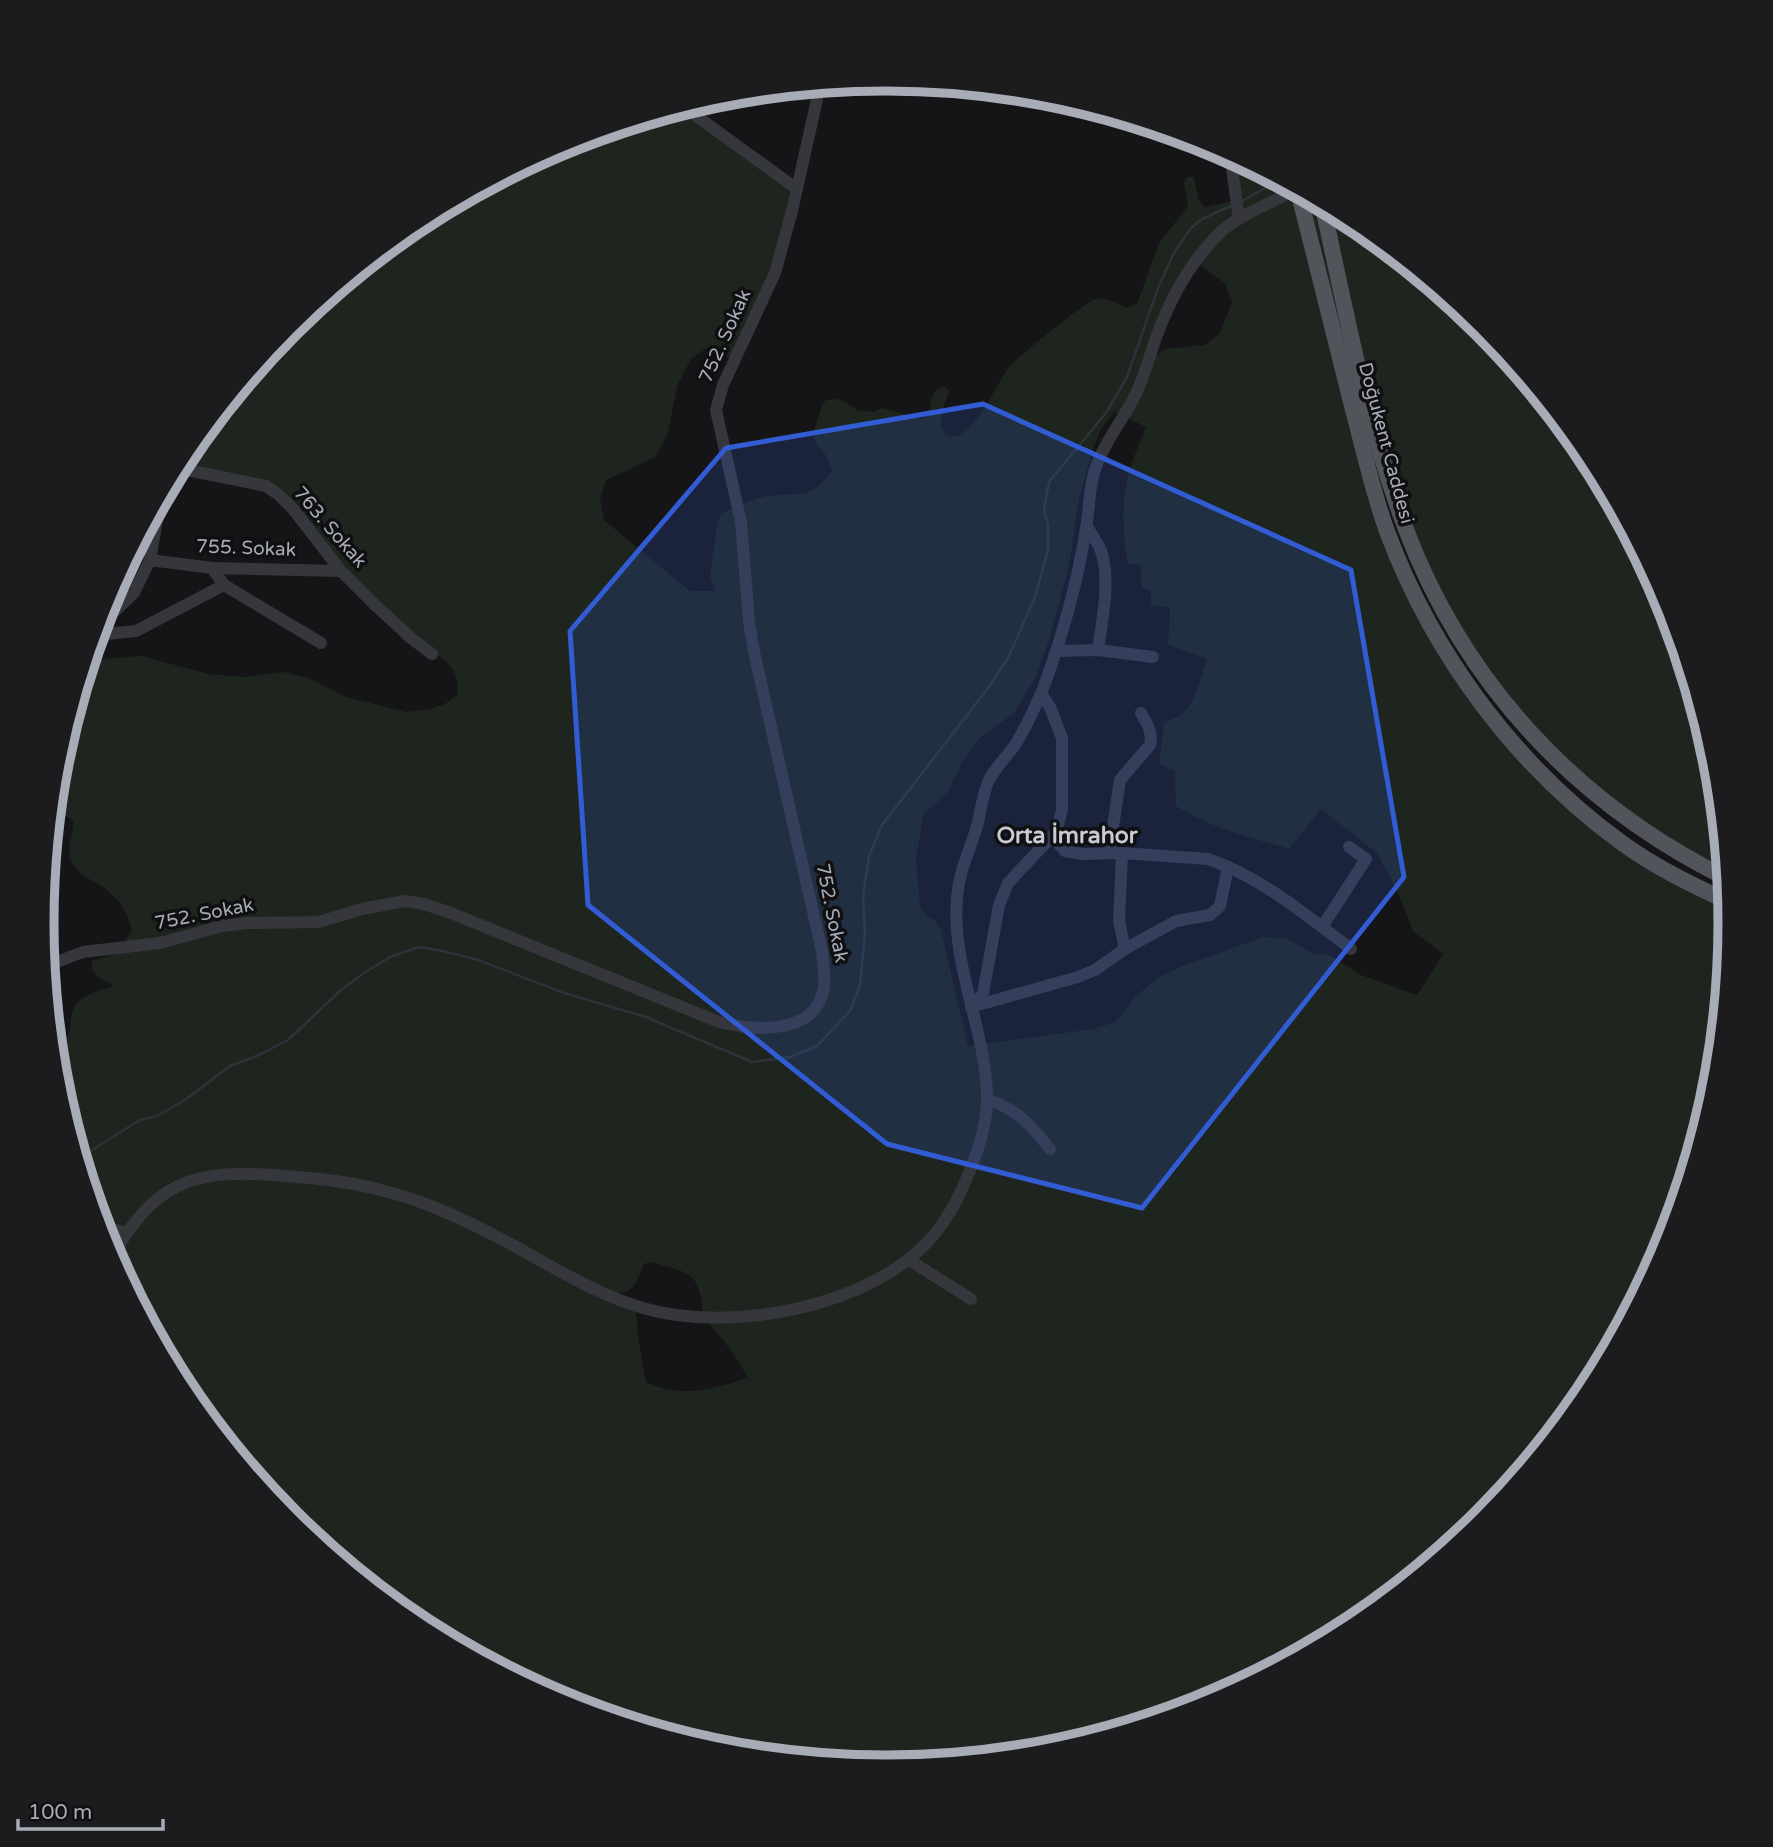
<svg xmlns="http://www.w3.org/2000/svg" width="1773" height="1847" font-family="'Varela Round',sans-serif">
<style>
.green{fill:#1d251e;fill-rule:evenodd}
.lines{fill:none;stroke-linecap:round;stroke-linejoin:round}
.stream{stroke:#2c343a;stroke-width:2.5}
.minor{stroke:#36373c;stroke-width:12}
.major{stroke:#52545b;stroke-width:16}
.marked{fill:#325cd3;fill-opacity:0.2;stroke:#325cd3;stroke-width:5;stroke-linejoin:round}
.labels{text-anchor:middle;dominant-baseline:central;stroke-width:7;stroke-linejoin:round;paint-order:stroke}
.street-label{font-size:19px;fill:#a7acb7;stroke:#101012}
.quarter-label{font-size:23px;font-weight:bold;fill:#c8cbd3;stroke:#101012}
.rim{fill:none;stroke:#a7acb7;stroke-width:9}
</style>
<rect width="100%" height="100%" fill="#151517"/>
<path class="green" d="M683,107l111,83 -2,21 -57,149 -28,-12 -16,11 -14,27 -10,51 -13,21 -48,22 -6,19 4,21 86,71h25l-5,-16 6,-43 5,-19c15,-5 32,-15 47,-17 33,-5 41,6 64,-25l-7,-17 -9,-10 -3,-11 9,-28 4,-5 14,-1 17,11 16,2 9,-4 39,11 8,-5c2,-12 2,-26 16,-28l4,5c-5,15 -13,31 -3,44l11,2c25,-16 35,-45 51,-69 6,-8 79,-68 88,-69 11,-2 21,4 30,9l11,-4 22,-61 29,-37 -4,-23 3,-6h7l5,24 6,6 32,-7 -7,-46 126,68 128,105 105,128 78,146 48,158 11,119 -141,-91 -128,-152 -108,-243 63,197 104,158 107,96 106,59 2,22 -16,165 -48,158 -79,146 -105,128 -128,105 -146,78 -158,48 -165,16 -165,-16 -158,-48 -146,-79 -128,-105 -105,-128 -78,-146 -48,-158 -4,-43c26,-7 10,-26 23,-42 8,-9 25,-14 37,-17l-14,-8 -8,-7v-10l20,-6 20,-23c-3,-21 -16,-37 -34,-48 -10,-6 -20,-10 -26,-21 -8,-14 3,-29 1,-43l-20,-10 5,-52 30,-98 53,-4 68,18 35,3 39,-5 26,6 37,19 60,15 23,-3 16,-5 12,-9c6,-33 -24,-40 -46,-57l-132,-143 -102,-27 8,-14 105,-128 128,-105 146,-78zM1196,262l29,21 7,19 -12,31 -15,12 -40,4 -16,11zM1114,412l32,15c-5,14 -12,28 -16,42 -9,29 -8,66 -2,95h12l2,24 9,3v14l19,3 -2,37 39,14c-11,29 -11,55 -43,63l-5,43 16,5 1,36c34,22 74,31 113,43l32,-40 56,44 21,40 15,38 30,23 -26,41 -56,-20 -33,-21 -13,1 -27,-16 -25,-2 -83,30 -21,10 -24,20 -19,25 -23,7 -125,17 -27,-117 -7,-9 -7,-4 -7,-10 -4,-46 7,-45 24,-22 16,-32 17,-23 35,-26 20,-34 14,-37 20,-75 10,-68 13,-46 8,-21zM651,1262c41,12 49,9 52,56 19,18 32,37 45,60 -36,11 -66,21 -102,4l-8,-46 -2,-30 -29,-13c27,1 27,-5 37,-29z"/>
<g class="lines">
<g class="stream">
<polyline points="1242,201 1279,180"/>
<polyline points="79,1158 140,1120 157,1116 185,1100 230,1066 259,1055 288,1040 341,990 364,973 390,957 419,947 443,951 478,960 564,993 646,1017 752,1062 790,1057 817,1046 850,1011 860,985 865,932 863,896 869,856 882,825 988,688 1009,656 1035,597 1048,550 1048,525 1044,509 1049,482 1106,413 1127,377 1158,288 1175,251 1191,228 1202,219 1233,205"/>
</g>
<g class="minor">
<polyline points="684,107 797,189"/>
<polyline points="1230,154 1239,219"/>
<polyline points="177,468 266,486 279,495 293,509 341,571 374,604 411,638 432,654"/>
<path d="M1087,527c4,7 11,15 14,24 10,28 1,70 -3,99"/>
<polyline points="150,560 212,568 341,571"/>
<polyline points="224,585 321,643"/>
<polyline points="98,627 134,593 150,560 161,498"/>
<polyline points="96,635 136,631 224,585 212,568"/>
<polyline points="1056,651 1098,650 1153,657"/>
<path d="M1052,837l13,14 17,3 40,-1 86,6c53,18 98,56 143,90"/>
<path d="M1109,853l11,-73 30,-35c3,-12 -3,-22 -9,-32"/>
<polyline points="1122,853 1119,921 1125,949"/>
<polyline points="1322,927 1366,859 1349,847"/>
<path d="M46,966l37,-14 77,-9 62,-17 25,-3 72,-1 43,-13 43,-8 19,3 27,9 268,109c31,8 90,14 103,-27 5,-13 1,-30 0,-44l-68,-299 -5,-31 -8,-99 -25,-112 7,-25 52,-112 17,-62 28,-125"/>
<polyline points="971,1007 983,994 999,905 1008,883 1056,832 1062,810 1062,738 1050,707 1041,694"/>
<polyline points="971,1007 1078,977 1095,970 1125,949 1176,921 1210,915 1220,906 1228,867"/>
<path d="M987,1099c32,12 42,24 63,50"/>
<polyline points="102,1233 113,1229 125,1233"/>
<path d="M112,1257c42,-74 80,-88 163,-82 38,3 76,6 113,17 40,10 79,29 115,48 46,24 91,54 140,68 87,26 230,-1 290,-72 16,-19 27,-41 36,-63 9,-23 17,-46 18,-70 1,-70 -36,-135 -30,-205 2,-31 16,-52 22,-80 3,-14 4,-27 11,-40 7,-12 17,-22 25,-33 11,-17 20,-38 28,-56 18,-49 35,-109 43,-161 3,-17 3,-34 7,-51 8,-32 29,-55 43,-83 9,-19 14,-40 21,-59 14,-38 36,-77 66,-105 21,-18 49,-26 72,-41"/>
<polyline points="909,1260 971,1299"/>
</g>
<g class="major">
<path d="M1298,191c18,70 35,140 53,211 12,44 21,89 37,132 46,122 129,233 234,309 33,24 70,42 107,59"/>
<path d="M1322,203c24,108 44,220 83,324 59,157 172,277 321,351"/>
</g>
</g>
<path class="marked" d="M983,404l368,166 53,307 -262,331 -255,-64 -299,-239 -18,-274 156,-183z"/>
<g class="labels">
<g class="street-label">
<text transform="translate(725 336) rotate(-66)">752. Sokak</text>
<text transform="translate(1386 443) rotate(75)">Doğukent Caddesi</text>
<text transform="translate(330 527) rotate(49)">763. Sokak</text>
<text transform="translate(246 548) rotate(2)">755. Sokak</text>
<text transform="translate(832 913) rotate(79)">752. Sokak</text>
<text transform="translate(204 914) rotate(-11)">752. Sokak</text>
</g>
<g class="quarter-label">
<text x="1067" y="836">Orta İmrahor</text>
</g>
</g>
<path d="M0 0H1773V1847H0ZM54 923a832 832 0 1 1 1664 0a832 832 0 1 1-1664 0Z" fill="#1c1c1f" fill-rule="evenodd"/>
<path class="rim" d="M54 923a832 832 0 1 1 1664 0a832 832 0 1 1-1664 0Z"/>
<path d="M18 1819v10h145v-10" fill="none" stroke="#a7acb7" stroke-width="3.5"/>
<text x="28" y="1819" font-size="21" fill="#a7acb7" stroke="#101012" stroke-width="5" paint-order="stroke">100 m</text>
</svg>
